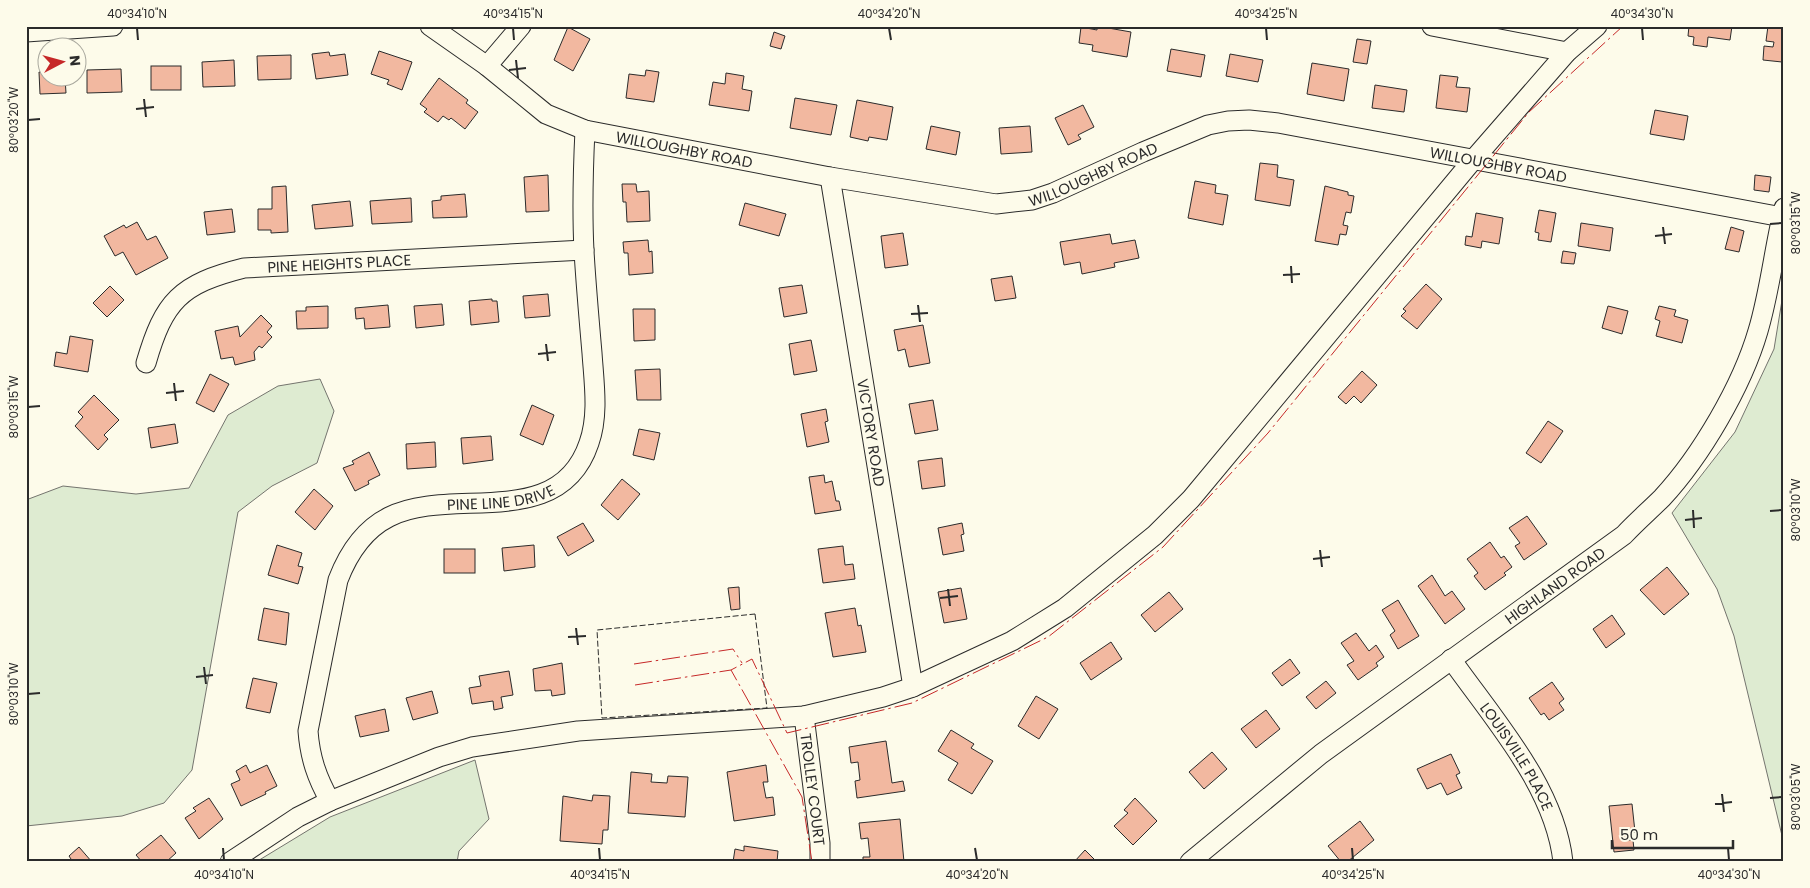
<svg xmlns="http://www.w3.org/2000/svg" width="1810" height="888" font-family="Poppins,sans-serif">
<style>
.green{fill:#deebd1;stroke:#74746e}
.building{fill:#f2b8a0;stroke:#2b2b2b}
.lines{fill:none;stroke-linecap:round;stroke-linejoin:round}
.minor-casing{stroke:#2b2b2b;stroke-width:21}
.minor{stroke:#fdfbea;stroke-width:19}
.fence{stroke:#2b2b2b;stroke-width:1;stroke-dasharray:6 2.5;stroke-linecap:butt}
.power{stroke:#c62828;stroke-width:1;stroke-dasharray:18 4 2.5 4;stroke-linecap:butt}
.ticks{fill:none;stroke:#2b2b2b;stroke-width:2}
.labels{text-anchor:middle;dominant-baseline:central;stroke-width:4;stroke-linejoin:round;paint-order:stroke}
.street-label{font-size:15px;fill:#2b2b2b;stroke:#fdfbea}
.neatline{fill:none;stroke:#2b2b2b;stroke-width:2}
.ticks-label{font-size:12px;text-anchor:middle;fill:#2b2b2b}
</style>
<rect width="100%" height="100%" fill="#fdfbea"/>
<g class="green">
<polygon points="1784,288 1784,844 1734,636 1717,589 1672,513 1735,432 1774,349"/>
<polygon points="320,379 334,411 317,463 272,486 238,512 192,770 164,803 122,816 26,826 26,500 63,486 136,494 189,488 228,415 278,386"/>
<polygon points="475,760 489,819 459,851 457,862 256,862 330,817"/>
</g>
<g class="building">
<polygon points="1097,26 1131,32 1127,57 1092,51 1093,45 1079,43 1081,27 1097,30"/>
<polygon points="1689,26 1732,26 1730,40 1708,37 1707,47 1693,45 1694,37 1688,36"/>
<polygon points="1768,26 1784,26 1782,62 1763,60 1764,46 1773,47 1774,42 1766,41"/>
<polygon points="568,27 590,39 573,71 554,60"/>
<polygon points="774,32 785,36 781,49 770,46"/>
<polygon points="1357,39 1371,41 1367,64 1353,62"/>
<polygon points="1171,49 1205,55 1201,77 1167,71"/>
<polygon points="379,51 412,62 402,90 387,84 389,80 371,74"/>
<polygon points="329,52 330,56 345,54 348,75 316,79 312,54"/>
<polygon points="1230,54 1263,60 1258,82 1226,76"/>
<polygon points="291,55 291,79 258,80 257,56"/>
<polygon points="234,60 235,86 203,87 202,62"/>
<polygon points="1312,63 1349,69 1344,101 1307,94"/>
<rect x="151" y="66" width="30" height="24"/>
<polygon points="121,69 122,92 87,93 87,70"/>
<polygon points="646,70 659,72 654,102 626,98 629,74 645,76"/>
<polygon points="39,72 48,72 48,78 65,78 66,93 40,94"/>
<polygon points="726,73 744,76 742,89 752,91 749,111 709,105 713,82 725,84"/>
<polygon points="1440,75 1458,77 1456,87 1470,88 1467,112 1436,108"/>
<polygon points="439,78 468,100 466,103 478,112 465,129 451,118 449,120 443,116 438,122 424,112 427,109 420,104"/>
<polygon points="1375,85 1407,90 1404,112 1372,108"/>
<polygon points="795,98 837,105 831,135 790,128"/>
<polygon points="857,100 893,107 887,140 869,137 868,141 850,137"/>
<polygon points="1083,105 1094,127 1078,135 1081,139 1068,145 1055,118"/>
<polygon points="1655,110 1688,116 1684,140 1650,134"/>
<polygon points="931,126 960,132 956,155 926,149"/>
<polygon points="1030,126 1032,152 1001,154 999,128"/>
<polygon points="1260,163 1278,165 1277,177 1294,180 1290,206 1255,200"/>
<polygon points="548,175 549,211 526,212 524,177"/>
<polygon points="1755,175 1771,177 1769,192 1754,190"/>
<polygon points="1195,181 1216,185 1215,193 1228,195 1223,225 1188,218"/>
<polygon points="622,184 636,184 637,192 649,191 650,221 627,222 626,202 623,202"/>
<polygon points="286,186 288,232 271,233 271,230 258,230 258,209 272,209 272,187"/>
<polygon points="1325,186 1348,192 1348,195 1354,196 1351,213 1346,212 1343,225 1348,226 1346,235 1340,234 1338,245 1315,241"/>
<polygon points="465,194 467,217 433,218 432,201 441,200 441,196"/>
<polygon points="411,198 412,222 372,224 370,201"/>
<polygon points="350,201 353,226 315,229 312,205"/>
<polygon points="745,203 786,214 779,236 739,225"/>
<polygon points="232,209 235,232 207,235 204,212"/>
<polygon points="1539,210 1556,213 1551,242 1538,240 1539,233 1535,232"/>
<polygon points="1476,213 1503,218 1499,244 1482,241 1481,248 1465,245 1466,236 1472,237"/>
<polygon points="137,222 147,240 156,236 168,258 136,275 123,252 115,256 104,236 124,225 126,228"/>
<polygon points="1581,223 1613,228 1610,251 1578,246"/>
<polygon points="1731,227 1744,231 1739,252 1725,249"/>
<polygon points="903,233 908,265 885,268 881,236"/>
<polygon points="1110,234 1112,244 1135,240 1139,258 1114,263 1115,267 1082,274 1080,262 1064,265 1060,242"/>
<polygon points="648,240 649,252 652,251 653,273 629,275 628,253 624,253 623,242"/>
<polygon points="1563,251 1576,253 1574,264 1561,263"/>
<polygon points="1012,276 1016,298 995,301 991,279"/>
<polygon points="1426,284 1442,299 1417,329 1401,316 1406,311 1403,309"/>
<polygon points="802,285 807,313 784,317 779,288"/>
<polygon points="110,286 124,300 107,317 93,303"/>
<polygon points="548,294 550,316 525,318 523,296"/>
<polygon points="492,299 492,301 497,301 499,322 471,325 469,301"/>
<polygon points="442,304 444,325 416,328 414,306"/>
<polygon points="388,305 390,327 365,329 364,318 356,319 355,308"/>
<polygon points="328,306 328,328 297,329 296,311 306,311 306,307"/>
<polygon points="1608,306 1628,311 1622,334 1602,328"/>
<polygon points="1659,306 1676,310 1674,316 1688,320 1682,343 1656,336 1660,321 1655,319"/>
<polygon points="633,309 655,309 655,340 634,341"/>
<polygon points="261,315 272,326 267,332 272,337 262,348 259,346 254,352 255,360 235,365 233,357 221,359 215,331 238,326 240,337"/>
<polygon points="923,325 930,363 909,367 905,349 898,351 894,330"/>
<polygon points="70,336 93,340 88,372 54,366 56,352 67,354"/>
<polygon points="811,340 817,371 794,375 789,344"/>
<polygon points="660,369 661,400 637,400 635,370"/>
<polygon points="1362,371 1377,385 1361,403 1354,396 1346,404 1338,397"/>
<polygon points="210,374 229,384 214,412 196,403"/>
<polygon points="94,395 119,420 104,435 108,439 98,450 75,426 83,417 78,412"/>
<polygon points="933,400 938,430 915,434 909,404"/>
<polygon points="532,405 554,415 543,445 520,435"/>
<polygon points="826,409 828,421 825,422 829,442 807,447 801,414"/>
<polygon points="1548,421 1563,431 1541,463 1526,453"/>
<polygon points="175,424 178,443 151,448 148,428"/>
<polygon points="639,429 660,433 654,460 633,455"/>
<polygon points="491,436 493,460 463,464 461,438"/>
<polygon points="435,442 436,467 407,469 406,444"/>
<polygon points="369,452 380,475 368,481 369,484 355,491 343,468 354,464 352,461"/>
<polygon points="942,458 945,486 922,489 918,461"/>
<polygon points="824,475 825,483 832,481 836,501 839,501 841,510 815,514 809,477"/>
<polygon points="622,479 640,494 618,520 601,505"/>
<polygon points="314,489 333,506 315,530 295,512"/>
<polygon points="1527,516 1547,544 1524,560 1515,546 1520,543 1509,528"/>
<polygon points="583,523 594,541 568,556 557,537"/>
<polygon points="962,523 964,534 961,535 964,551 943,555 938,528"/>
<polygon points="1490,542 1501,558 1504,556 1512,567 1504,573 1506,575 1485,590 1474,576 1478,573 1467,559"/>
<polygon points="277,545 302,553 298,566 303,567 298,584 268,575"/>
<polygon points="534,545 535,567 504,571 502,548"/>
<polygon points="843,546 845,565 853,564 855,579 823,583 818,549"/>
<rect x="444" y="549" width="31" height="24"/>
<polygon points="1667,567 1689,594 1664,615 1640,590"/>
<polygon points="1432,575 1445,596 1452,591 1465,609 1445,624 1418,586"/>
<polygon points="739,587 740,609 731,610 728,588"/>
<polygon points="961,588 967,619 944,623 938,592"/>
<polygon points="1169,592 1183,609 1155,632 1141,615"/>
<polygon points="1398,600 1419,636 1398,649 1390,635 1395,631 1382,610"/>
<polygon points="264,608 289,613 286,645 258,640"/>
<polygon points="855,608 858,626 861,625 866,652 833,657 825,613"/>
<polygon points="1612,615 1625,634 1606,648 1593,629"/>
<polygon points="1356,633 1369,651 1376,645 1384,657 1376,663 1378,666 1358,680 1347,665 1354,661 1341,643"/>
<polygon points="1111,642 1122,659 1091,680 1080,663"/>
<polygon points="1290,659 1300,673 1282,686 1272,673"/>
<polygon points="562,663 565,694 552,696 551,690 535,691 533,669"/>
<polygon points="509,671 513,695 501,697 503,708 494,710 493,701 472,704 469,688 481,686 479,676"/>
<polygon points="253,678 277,683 270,713 246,708"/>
<polygon points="1326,681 1336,693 1316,709 1306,697"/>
<polygon points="1552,682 1564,699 1559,703 1564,710 1549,720 1544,713 1541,715 1529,698"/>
<polygon points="432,691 438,713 413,720 406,698"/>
<polygon points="1036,696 1058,709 1039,739 1018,726"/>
<polygon points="385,709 389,731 360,737 355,716"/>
<polygon points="1266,710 1280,729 1256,748 1241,729"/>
<polygon points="951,730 974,744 971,748 993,761 972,794 948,780 958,763 938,751"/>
<polygon points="886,741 892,783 903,781 905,791 857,798 855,781 860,780 858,762 851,763 849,747"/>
<polygon points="1212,752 1227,769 1204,789 1189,772"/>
<polygon points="1451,754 1460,773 1456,775 1462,788 1447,795 1441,783 1427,789 1417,769"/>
<polygon points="246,765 250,773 267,765 277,786 265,792 266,794 241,806 231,784 240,780 236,771"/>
<polygon points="766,765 768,782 763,782 766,798 773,797 775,815 734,821 727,772"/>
<polygon points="631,772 652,774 651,782 667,783 668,776 688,777 685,817 628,813"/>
<polygon points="593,795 610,796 608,830 603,830 602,844 560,841 563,796 592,801"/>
<polygon points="209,798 223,819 199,839 185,818 196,811 193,808"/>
<polygon points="1135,798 1157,821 1133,845 1114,826 1128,813 1124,810"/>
<polygon points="1632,804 1635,832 1628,833 1628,840 1633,840 1634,850 1614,852 1609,806"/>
<polygon points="900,819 904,862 863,862 863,857 870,857 868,838 861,839 859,823"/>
<polygon points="1360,821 1374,840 1347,862 1341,862 1328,846"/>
<polygon points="161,835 176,853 166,862 142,862 136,855"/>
<polygon points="744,846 778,851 777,862 733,862 735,849 744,851"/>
<polygon points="79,847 92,862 73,862 69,856"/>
<polygon points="1085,850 1097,862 1074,862"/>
</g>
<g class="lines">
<g class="minor-casing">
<g id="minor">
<path id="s1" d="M430,26l57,40 59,48 39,16 245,47 166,27 36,-4 21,-7 90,-41 65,-27 20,-4 21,-1 29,3 504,94"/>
<polyline points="1432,26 1567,52"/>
<polyline points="26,32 113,26"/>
<polyline points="487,66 521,26"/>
<path id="s2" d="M830,177l83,510"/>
<path id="s3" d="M146,363c18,-62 34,-79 98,-95l340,-18"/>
<path id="s4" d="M1451,659c43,61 104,128 112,203"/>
<path id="s5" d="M804,716l16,127v19"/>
<path id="s6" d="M330,801c-13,-23 -20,-43 -22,-70l30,-151c10,-26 25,-50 51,-63 62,-32 170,16 200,-74 10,-28 5,-60 3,-90 -3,-34 -6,-68 -8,-102 -2,-40 -1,-80 1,-121"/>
<polyline points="230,862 298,817 330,801 439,757 472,747 578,731 804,716 883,697 913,687 1012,641 1065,608 1155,535 1191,499 1473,160 1567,52 1597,26"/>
<path id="s7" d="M1190,862l131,-108 303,-219c12,-13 26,-25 38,-37 39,-42 80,-112 96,-167 12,-40 16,-82 26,-123"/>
</g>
</g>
<use href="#minor" class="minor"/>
<polygon class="fence" points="755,614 767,708 602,718 597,630"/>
<g class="power">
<polyline points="634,664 733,649 742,663"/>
<polyline points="635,685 731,670"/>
<polyline points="812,862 802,797 731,670 752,659 787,733 912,703 1048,637 1163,547 1268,433 1529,112 1623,26"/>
</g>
</g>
<path class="ticks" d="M137,28l1,12M513,28l1,12M889,28l2,12M1266,28l1,12M1642,28l1,12M516,60l2,18M509,70l17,-2M144,99l2,18M136,109l18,-2M28,120l12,-1M1770,224l12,-1M1663,227l2,17M1655,236l17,-2M1291,266l1,17M1283,275l17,-1M918,305l2,17M911,314l17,-1M546,344l2,17M538,354l18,-2M174,383l2,18M166,393l18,-2M28,407l12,-1M1693,510l1,18M1770,511l12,-1M1685,520l17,-2M1320,550l2,17M1313,559l17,-2M948,589l2,17M940,598l18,-2M576,628l2,17M568,637l18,-1M204,667l2,17M196,677l17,-2M28,694l12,-1M1722,794l2,18M1770,798l12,-1M1715,804l17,-2M223,848l1,12M599,848l1,12M975,848l2,12M1352,848l1,12M1728,848l1,12"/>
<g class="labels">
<g class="street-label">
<text stroke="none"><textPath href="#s1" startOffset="289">WILLOUGHBY ROAD</textPath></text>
<text stroke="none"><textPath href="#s1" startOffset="1128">WILLOUGHBY ROAD</textPath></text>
<text stroke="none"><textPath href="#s1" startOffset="708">WILLOUGHBY ROAD</textPath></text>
<text stroke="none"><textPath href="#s3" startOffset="242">PINE HEIGHTS PLACE</textPath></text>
<text stroke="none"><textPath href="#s2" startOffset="259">VICTORY ROAD</textPath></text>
<text stroke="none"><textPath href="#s6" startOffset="425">PINE LINE DRIVE</textPath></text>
<text stroke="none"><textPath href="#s7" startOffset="458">HIGHLAND ROAD</textPath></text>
<text stroke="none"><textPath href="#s4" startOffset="118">LOUISVILLE PLACE</textPath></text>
<text stroke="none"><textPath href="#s5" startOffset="74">TROLLEY COURT</textPath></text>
</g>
</g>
<rect width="1810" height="888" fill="none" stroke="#fdfbea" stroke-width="55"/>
<g transform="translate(62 62) rotate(84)"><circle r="24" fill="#fdfbea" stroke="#a9a89e"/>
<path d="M0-4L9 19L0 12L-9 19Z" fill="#c62828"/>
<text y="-8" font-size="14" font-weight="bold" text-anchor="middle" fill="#2b2b2b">N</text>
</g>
<path d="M1612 840v8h121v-8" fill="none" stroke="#2b2b2b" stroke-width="2.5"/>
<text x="1620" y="840" font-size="15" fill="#2b2b2b" stroke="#fdfbea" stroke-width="4" paint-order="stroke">50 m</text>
<rect x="28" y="28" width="1754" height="832" class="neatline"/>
<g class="ticks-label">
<text x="137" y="18">40°34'10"N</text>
<text x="513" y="18">40°34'15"N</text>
<text x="889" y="18">40°34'20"N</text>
<text x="1266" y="18">40°34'25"N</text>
<text x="1642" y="18">40°34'30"N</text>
<text transform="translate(14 120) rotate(-90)" y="4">80°03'20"W</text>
<text transform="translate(1796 223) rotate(-90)" y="4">80°03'15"W</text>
<text transform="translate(14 407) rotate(-90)" y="4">80°03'15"W</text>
<text transform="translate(1796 510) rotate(-90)" y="4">80°03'10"W</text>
<text transform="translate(14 694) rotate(-90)" y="4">80°03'10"W</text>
<text transform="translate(1796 797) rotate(-90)" y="4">80°03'05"W</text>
<text x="224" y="879">40°34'10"N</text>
<text x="600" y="879">40°34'15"N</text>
<text x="977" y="879">40°34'20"N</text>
<text x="1353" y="879">40°34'25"N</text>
<text x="1729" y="879">40°34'30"N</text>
</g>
</svg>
